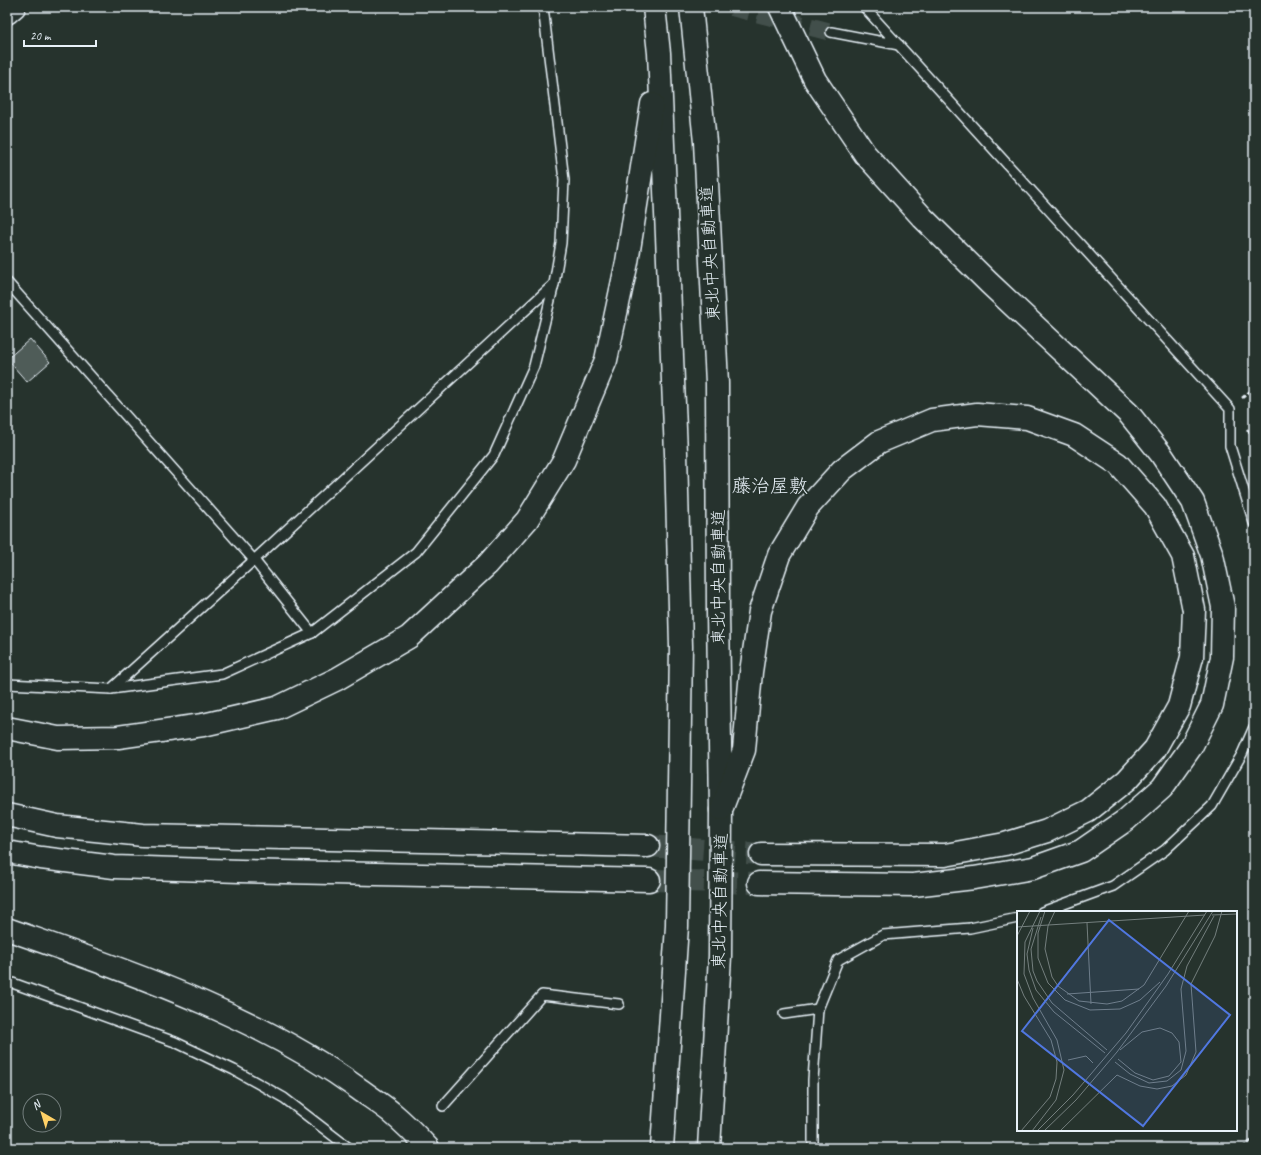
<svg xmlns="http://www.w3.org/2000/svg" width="1261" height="1155" font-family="Caveat,'Klee One',sans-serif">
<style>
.building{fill:#505c59;stroke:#e8f1f8}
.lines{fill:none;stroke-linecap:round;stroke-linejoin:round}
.minor-tunnel{stroke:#43504b;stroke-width:18;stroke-dasharray:18 9;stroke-linecap:butt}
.motorway-tunnel{stroke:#43504b;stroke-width:22;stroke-dasharray:22 11;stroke-linecap:butt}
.service-casing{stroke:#e8f1f8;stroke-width:12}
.secondary-casing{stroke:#e8f1f8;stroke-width:25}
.motorway-casing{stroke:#e8f1f8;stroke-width:25}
.path{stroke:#e8f1f8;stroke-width:2.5;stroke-dasharray:4 3;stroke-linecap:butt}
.service{stroke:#26332d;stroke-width:9}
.secondary{stroke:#26332d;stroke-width:22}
.motorway{stroke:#26332d;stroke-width:22}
.labels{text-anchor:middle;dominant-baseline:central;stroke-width:3.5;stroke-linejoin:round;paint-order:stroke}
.street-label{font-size:17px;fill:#e8f1f8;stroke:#26332d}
.quarter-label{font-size:19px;fill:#e8f1f8;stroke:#26332d}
.inset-road{fill:none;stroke:#747f7e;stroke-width:1}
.view{fill:#5077e0;fill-opacity:0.15;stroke:#5077e0;stroke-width:2}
.inset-edge{fill:none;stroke:#e8f1f8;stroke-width:2}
</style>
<rect width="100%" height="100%" fill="#26332d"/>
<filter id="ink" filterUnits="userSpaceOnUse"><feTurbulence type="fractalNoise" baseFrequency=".025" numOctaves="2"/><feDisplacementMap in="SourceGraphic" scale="8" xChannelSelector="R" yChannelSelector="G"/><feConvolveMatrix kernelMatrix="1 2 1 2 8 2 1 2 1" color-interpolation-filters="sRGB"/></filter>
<g filter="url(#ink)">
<polygon class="building" points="30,339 50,362 27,382 7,359"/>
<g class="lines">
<polyline class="minor-tunnel" points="732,7 831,32"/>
<g class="motorway-tunnel">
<polyline points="648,846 761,854"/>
<polyline points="649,880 759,883"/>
</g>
<g class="service-casing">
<g id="service">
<polyline points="864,7 1230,409 1230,446 1254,523"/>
<polyline points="831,32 899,45"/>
<polyline points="7,282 254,560 312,633"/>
<polyline points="7,684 111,689 222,674 312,633 416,552 494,455 534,366 554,284 561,243 564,180 543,7"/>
<polyline points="111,689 254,560 554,284"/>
<polyline points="1042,912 1113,886 1165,850 1212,806 1242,754 1254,727"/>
<polyline points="7,981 175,1042 234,1070 284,1098 349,1148"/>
<polyline points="784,1014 818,1009"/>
<polyline points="443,1106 542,995 619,1004"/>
<polyline points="813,1148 813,1080 818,1009 838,960 883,935 970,928 1018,918"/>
</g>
</g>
<g class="secondary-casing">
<polyline id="secondary" points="7,13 14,7"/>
</g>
<g class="motorway-casing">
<g id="motorway">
<polyline points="654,7 659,53 667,236 676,453 681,646 677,926 662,1148"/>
<polyline points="691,7 705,142 717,383 718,612 721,810 720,956 709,1148"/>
<polyline points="7,728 58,738 118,737 203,725 277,708 337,679 409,637 488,564 527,520 564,460 606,360 627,262 652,104"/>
<polyline points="721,810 744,750 751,672 760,611 779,555 808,507 842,470 879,442 932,420 977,414 1027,418 1074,435 1118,464 1155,506 1183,556 1194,610 1192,657 1179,706 1155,749 1127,780 1088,811 1047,831 1005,844 945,855 761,854"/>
<polyline points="7,815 57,826 143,835 648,846"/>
<polyline points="7,852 41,858 114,867 240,871 649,880"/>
<polyline points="759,883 913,885 974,878 1033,868 1081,851 1126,820 1162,788 1191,747 1212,705 1222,657 1223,607 1212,555 1193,502 1161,454 1129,414 989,283 923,218 865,154 815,80 780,7"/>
<path d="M7,929c121,43 247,84 352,160 11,8 22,15 32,23 13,11 26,24 37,36"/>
</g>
</g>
<g class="path">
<polyline points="1242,398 1254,388"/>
<polyline points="1247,429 1254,438"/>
<polyline points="1243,1148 1254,1138"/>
</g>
<use href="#service" class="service"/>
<use href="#secondary" class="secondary"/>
<use href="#motorway" class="motorway"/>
</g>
</g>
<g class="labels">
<g class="street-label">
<text transform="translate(710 253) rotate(-93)">東北中央自動車道</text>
<text transform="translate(718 577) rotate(-90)">東北中央自動車道</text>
<text transform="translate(720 901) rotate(-89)">東北中央自動車道</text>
</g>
<g class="quarter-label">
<text x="770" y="486">藤治屋敷</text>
</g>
</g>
<g transform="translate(1017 911)">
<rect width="220" height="220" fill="#26332d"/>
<path class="inset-road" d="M28,0l-7,22v25l10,25 17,17 25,10 30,-1 20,-9 20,-18M38,0l-7,15 -3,23 7,28 6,9 21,15 28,3 15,-3 22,-16 45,-74M195,4l25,-1M24,6l-10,32 2,22 4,10 15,22 55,47M70,12l4,81M0,16l188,-12M16,17l-6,26 2,16 7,20 18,22 51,41M0,25l13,-25M0,68l7,17 27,44 6,22 -1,17 -6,18 -29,34M50,83l72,-5M101,148l17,14 18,7 16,-4 12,-14 -2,-20 -7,-9 -12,-5 -18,4 -22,18M51,149l18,-4 7,7M98,151l15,12 19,9 18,-2 14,-11 5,-19 -5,-62 6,-23 27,-50M15,220l24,-31 8,-30 -7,-30 -24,-42 -9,-24 1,-32 15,-31M20,220l36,-36 53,-62 42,-59 39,-63M27,220l32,-31 41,-48 49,-66 47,-75M43,220l57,-56 23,11 17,3 15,-3 14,-11 10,-23 -5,-68 24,-48 7,-25"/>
<path class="view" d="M92,9l121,95 -87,111 -121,-95z"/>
<rect width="220" height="220" class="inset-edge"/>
</g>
<rect width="1261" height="1155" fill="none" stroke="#26332d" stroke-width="24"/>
<rect x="12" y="12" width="1237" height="1131" fill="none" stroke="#e8f1f8" stroke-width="1.5" filter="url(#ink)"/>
<g transform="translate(42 1113) rotate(322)"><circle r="19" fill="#26332d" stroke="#747f7e"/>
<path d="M0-3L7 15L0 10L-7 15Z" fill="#ffd166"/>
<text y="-6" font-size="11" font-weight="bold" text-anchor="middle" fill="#e8f1f8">N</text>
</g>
<path d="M24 40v6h72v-6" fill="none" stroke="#e8f1f8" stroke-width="2"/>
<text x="30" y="40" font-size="12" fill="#e8f1f8" stroke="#26332d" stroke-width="3" paint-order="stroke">20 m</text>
</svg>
